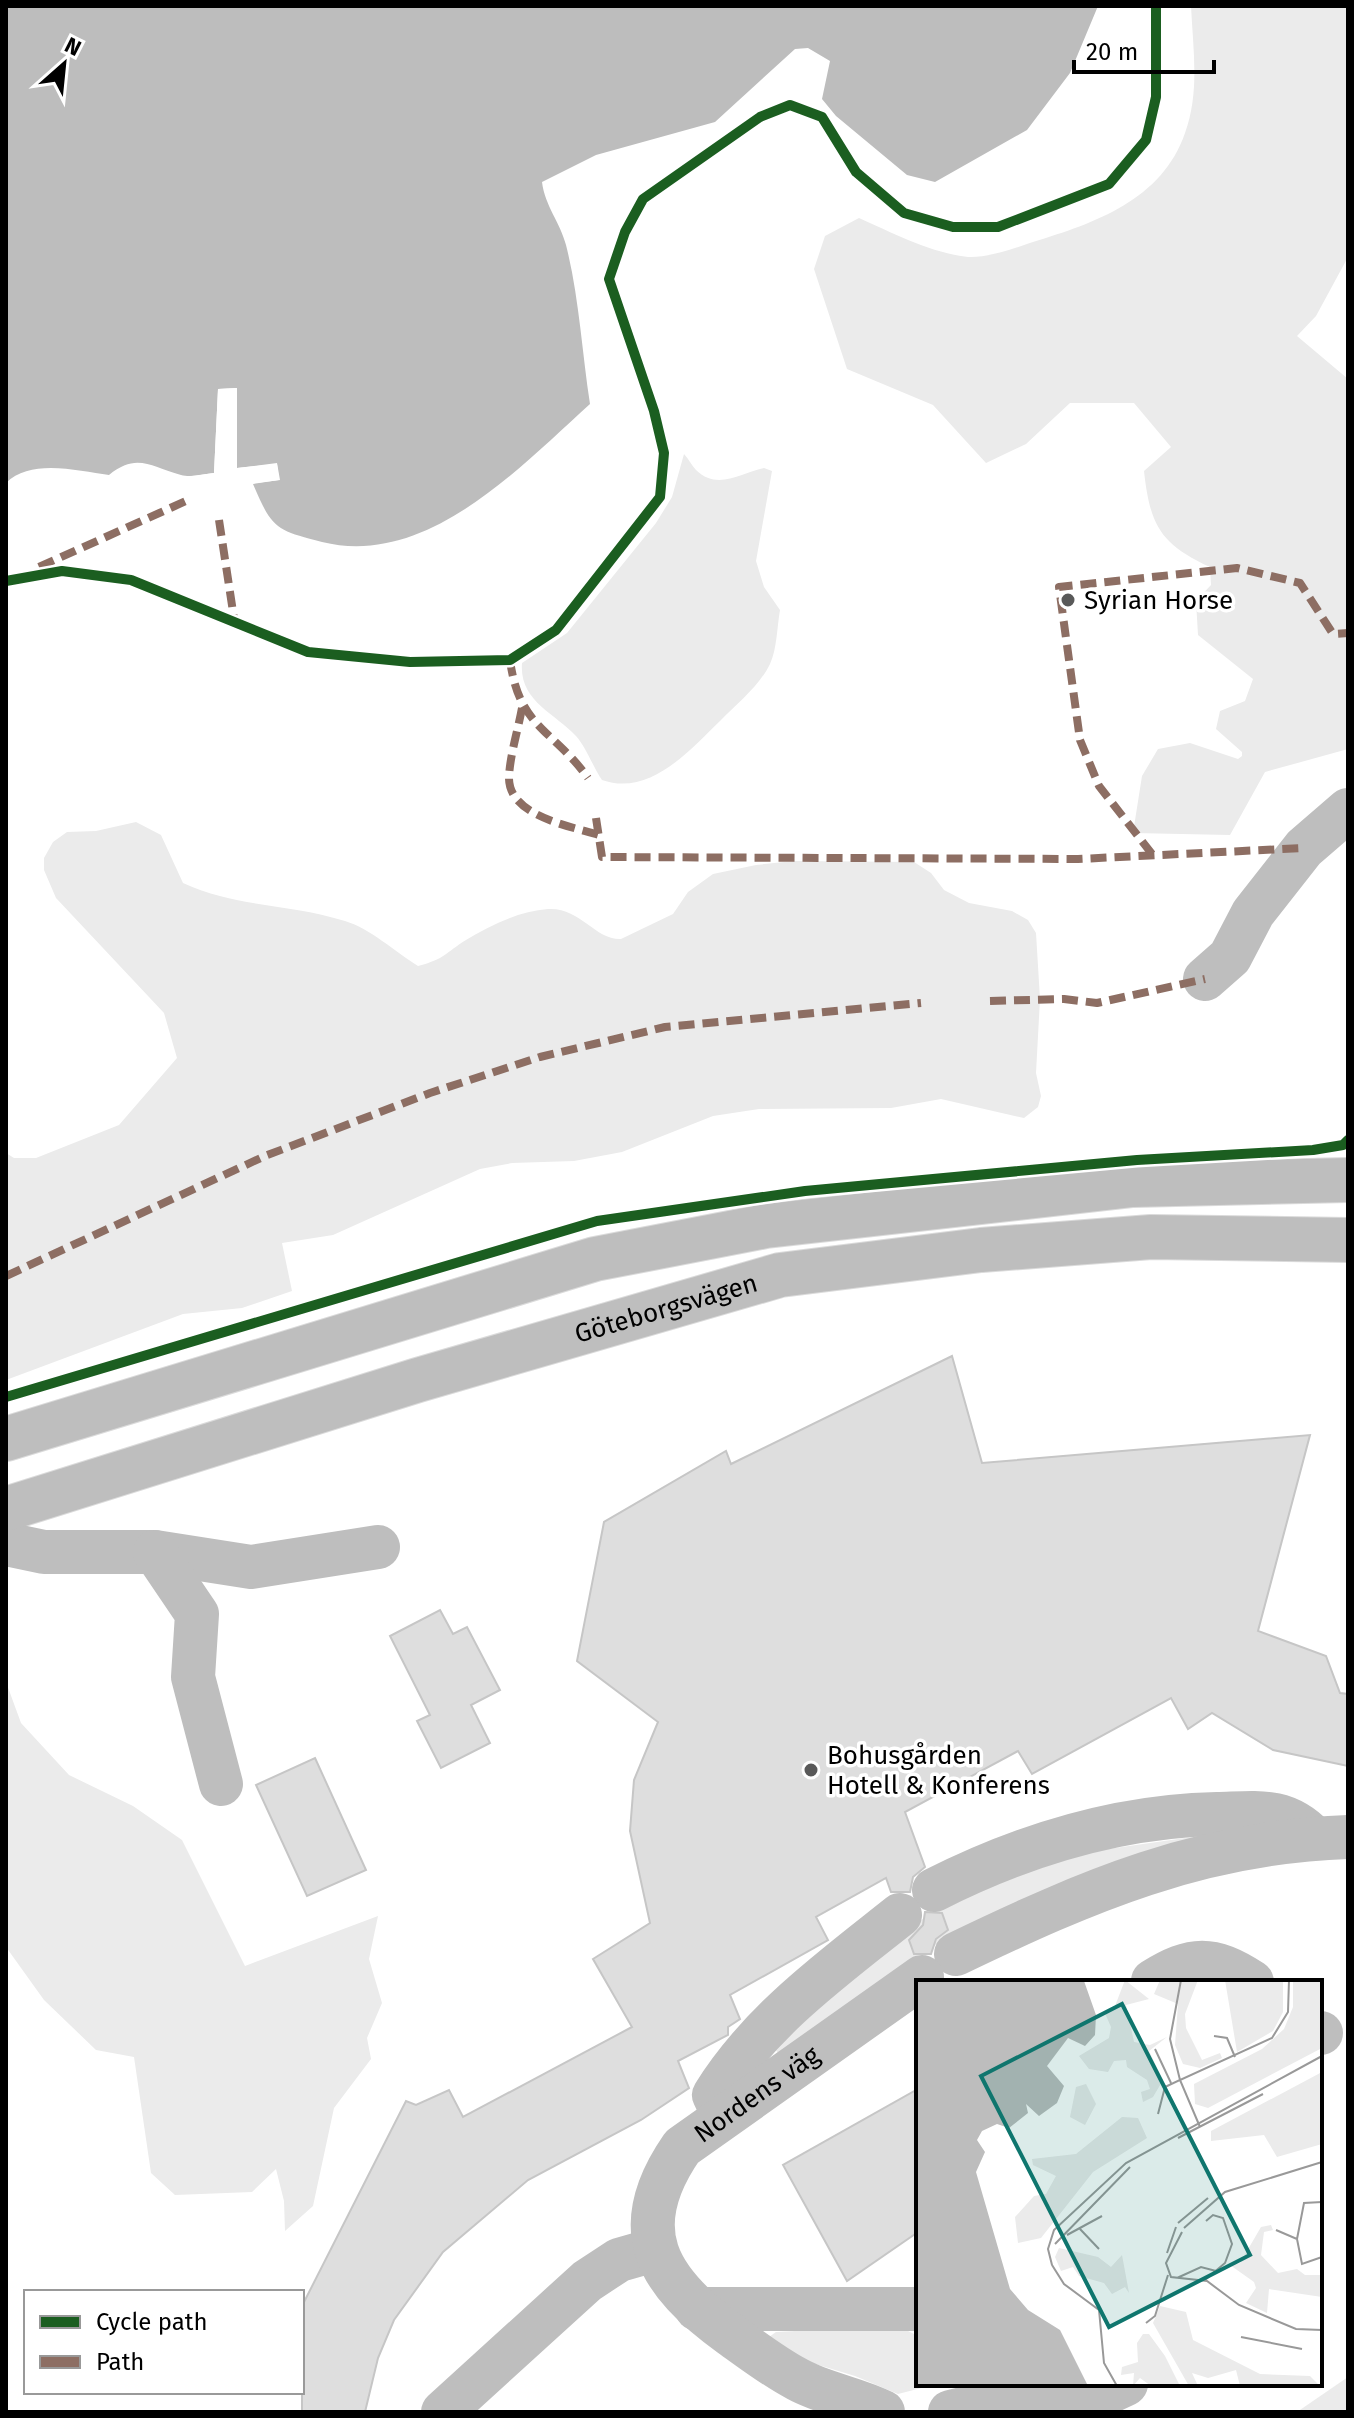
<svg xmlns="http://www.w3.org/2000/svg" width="1354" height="2418" font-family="'Fira Sans',sans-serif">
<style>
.green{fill:#ebebeb}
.water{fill:#bdbdbd}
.pier{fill:#fff}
.building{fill:#dedede;stroke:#c6c6c6;stroke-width:2}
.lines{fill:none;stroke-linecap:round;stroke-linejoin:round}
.major-casing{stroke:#dbdbdb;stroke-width:46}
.minor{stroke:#bebebe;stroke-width:44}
.major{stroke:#bebebe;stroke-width:44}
.quiet{stroke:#8d6e63;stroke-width:8;stroke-dasharray:16 8;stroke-linecap:butt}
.cycleway-casing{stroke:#fff;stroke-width:15}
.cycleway{stroke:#1b5e20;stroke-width:10}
.poi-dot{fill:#595959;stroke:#fff;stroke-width:3}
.labels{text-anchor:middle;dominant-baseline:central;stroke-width:7;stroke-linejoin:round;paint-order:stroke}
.poi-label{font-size:26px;fill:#000;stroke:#fff;text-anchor:start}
.street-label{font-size:26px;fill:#000;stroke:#fff}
.inset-road{fill:none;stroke:#999;stroke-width:2}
.view{fill:#0f766e;fill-opacity:0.15;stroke:#0f766e;stroke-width:4}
.inset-edge{fill:none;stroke:#000;stroke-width:4}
</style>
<rect width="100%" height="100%" fill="#fff"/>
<g class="green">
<path d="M1191,6h157v251l-32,59 -19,20 51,43v370l-83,23 -35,63 -97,-2 9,-57 16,-27 32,-6 48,16 4,-3v-4l-26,-23 4,-18 25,-10 8,-22 -55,-44 -2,-34 15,-16 -1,-18c-50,-23 -60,-42 -66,-96l27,-24 -37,-44h-64l-44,41 -40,19 -53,-58 -86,-36 -33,-100 11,-33 34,-18c34,15 72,35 109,39 20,1 47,-9 65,-15 62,-19 129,-42 152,-109 15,-41 8,-84 6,-127z"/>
<path d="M684,454c5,5 7,11 12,16 22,21 44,3 68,-2l8,3 -16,90 8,26 16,23c-3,17 -3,39 -10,54 -10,21 -33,40 -49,56 -31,30 -71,77 -119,60 -9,-13 -16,-33 -26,-44 -21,-23 -57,-35 -54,-73l45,-30 89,-110 16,-26z"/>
<path d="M136,822l25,13 22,48c55,25 105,20 162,38 26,8 49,30 73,45 27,-7 27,-13 48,-26 24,-15 54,-29 82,-31 32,-2 47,31 73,30l52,-25 15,-22 25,-18 43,-9 38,-4 120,1 17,11 13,17 25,13 43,8 16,9 8,13 4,66 -4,74 5,23 -3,11 -14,11 -83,-19 -50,9 -132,1 -46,7 -91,36 -48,9 -62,2 -32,6 -147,66 -51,8 10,48 -50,17 -59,6 -177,66v-227l8,5h22l83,-33 58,-67 -13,-45 -108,-115 -12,-28v-12l9,-16 14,-10 29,-1z"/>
<polygon points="6,1682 21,1723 69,1775 133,1806 182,1840 245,1966 378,1916 369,1959 382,2003 367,2038 371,2059 334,2108 313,2206 285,2231 284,2201 276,2169 252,2192 175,2195 151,2173 134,2057 96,2050 44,2000 6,1947"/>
<polygon points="1255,1828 980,1920 919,1954 778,2053 775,2049 898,1933 946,1906 1017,1874 1094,1851"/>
<polygon points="834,2329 908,2331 918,2336 918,2384 937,2384 898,2394 855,2376 802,2360 769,2337 776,2332"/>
<polygon points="1348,2377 1348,2412 1297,2412"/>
</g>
<path class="water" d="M6,6h1092l-28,67 -43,57 -92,52 -28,-7 -71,-59 -14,-17 8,-38 -22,-13 -13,1 -80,73 -119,33 -54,27c3,24 18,40 24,63 13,51 16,107 24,159 -70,63 -163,164 -268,138 -46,-12 -50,-13 -69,-58l26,-4 -2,-16 -40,4 -1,-80 -18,1 -4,84c-10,1 -23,5 -33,2 -30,-8 -44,-23 -72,0 -31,-4 -78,-17 -103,8z"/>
<polygon class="pier" points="237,388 237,468 277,463 280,480 249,484 252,480 275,477 274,468 234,470 233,392 222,393 217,475 184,481 184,477 214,473 218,389"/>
<g class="building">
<polygon points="952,1356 982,1463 1310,1435 1258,1631 1326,1656 1340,1693 1348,1694 1348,1766 1273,1750 1212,1713 1188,1729 1171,1698 1032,1774 1018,1751 905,1812 925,1867 913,1877 910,1892 891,1892 886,1878 816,1917 828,1940 730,1995 740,2019 728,2027 728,2035 678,2061 689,2088 641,2120 528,2180 443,2252 394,2320 378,2358 365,2412 302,2412 302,2306 406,2101 416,2105 449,2090 463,2117 632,2027 593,1959 650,1923 630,1831 634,1780 658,1722 577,1661 604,1522 726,1451 731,1464"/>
<polygon points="440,1610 453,1634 467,1627 500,1690 471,1705 490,1743 441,1768 417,1721 430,1715 390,1636"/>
<polygon points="315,1758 366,1870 307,1896 256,1785"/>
<polygon points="925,1912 942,1913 948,1930 936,1939 931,1954 914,1954 909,1940 923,1925"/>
<polygon points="918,2089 918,2232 847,2281 783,2165"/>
</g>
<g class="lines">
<g class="major-casing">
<g id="major">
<polyline points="6,1439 595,1259 766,1226 1133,1185 1348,1180"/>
<path id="s2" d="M6,1509l412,-129 362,-105 201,-25 170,-13 197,3"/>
</g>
</g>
<g class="minor">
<polyline points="1205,979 1230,957 1253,913 1304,848 1348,810"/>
<polyline points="6,1544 44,1552 155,1552 251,1567 378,1547"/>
<polyline points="155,1552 197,1614 193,1677 221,1784"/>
<path d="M934,1890c89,-45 183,-74 283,-76 39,-1 68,-7 97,24"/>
<path d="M956,1954c131,-63 244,-112 392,-117"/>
<path d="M1153,1981c39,-24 59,-25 99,1"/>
<polyline points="1320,2033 1321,2033"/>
<path d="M724,2116l-10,-21c46,-74 118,-126 186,-180"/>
<polyline points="697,2309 918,2309"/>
<polyline points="443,2412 587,2281 619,2260 654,2250"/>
<path id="s1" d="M883,2412c-28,-14 -59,-18 -86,-33 -23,-12 -45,-29 -66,-44 -75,-54 -106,-106 -49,-188l240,-170"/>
<polyline points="950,2412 982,2404 1094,2399 1126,2384"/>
</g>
<use href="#major" class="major"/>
<g class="quiet">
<polyline points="219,520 235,625"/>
<polyline points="39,567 186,501"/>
<path d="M510,660c9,68 43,69 78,118"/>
<path d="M522,708c-4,22 -12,47 -13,69 -1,39 61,49 90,58"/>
<polyline points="596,818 602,857 1078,859 1304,848"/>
<polyline points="1152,854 1099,786 1080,740 1059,587 1237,568 1300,583 1333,634 1348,633"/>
<polyline points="990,1001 1064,999 1097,1003 1205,979"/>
<polyline points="6,1276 265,1156 430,1093 540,1057 665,1027 921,1003"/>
</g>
<g class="cycleway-casing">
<g id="cycleway">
<polyline points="6,581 62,571 131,580 308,652 410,662 510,660 556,630 660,497 664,453 654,411 609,279 625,232 643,199 760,117 790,105 822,117 856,172 904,213 953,227 998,227 1109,184 1146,140 1156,97 1156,6"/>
<polyline points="6,1397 597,1221 805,1191 1137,1160 1313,1150 1343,1145 1348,1140"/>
</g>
</g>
<use href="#cycleway" class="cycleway"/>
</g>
<g class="poi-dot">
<circle cx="1068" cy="600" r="8"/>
<circle cx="811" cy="1770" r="8"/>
</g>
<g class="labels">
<g class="poi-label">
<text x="1084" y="600">Syrian Horse</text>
<text x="827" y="1755">Bohusgården<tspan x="827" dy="30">Hotell &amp; Konferens</tspan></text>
</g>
<g class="street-label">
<text stroke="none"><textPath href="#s2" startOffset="690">Göteborgsvägen</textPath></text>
<text stroke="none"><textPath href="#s1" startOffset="488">Nordens väg</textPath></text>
</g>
</g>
<g transform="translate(916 1980)">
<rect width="406" height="406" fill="#fff"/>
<path d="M209,0l24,19 -23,6 8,37 16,3 17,-8 -18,14 14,29 -10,17 -10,5 -2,-10 9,-3 -3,-9 -20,-13 -1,-7 -12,1 -6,11 -19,-3 -10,-13 30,-18 2,-11 -7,-16 11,-5zM244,0h38l-13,34 1,14 16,32 18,-7 2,5 -22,10 -17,-4 -8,-19 3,-41 -24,-10zM309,0h58v32l-10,19 -36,21zM377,0h29v68l-114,60 -13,-4 -1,-20 68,-35 22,-20 9,-22zM406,92v72l-45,13 -13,-22 -53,6v-10zM170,104l10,20 -11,21 -15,-8 6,-30zM206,137l16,1 9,20 -54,34 -52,66 -23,5 -3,-26 19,-21 12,-2 10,-18 -23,-11 -1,-6 44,-5zM355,245l2,5 -9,2 -3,23 17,18 19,-4 8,6h17v22l-53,-8 -2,24 -21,-10 10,-15 -2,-6 -24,-17 10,-2 21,-36zM143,268l39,9 13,10 11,-12 7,38 -4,-6 -13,7 -8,-11 -25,-7 -6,-9 -12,4 -6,-14zM244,326l26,6 7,28 67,34 50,2 10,10h-80l-4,-16 -28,8 -16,-5 6,13h-9l-36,-63zM227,354h6l16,22 15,30h-29l-11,-8 -7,8 1,-13 -13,2 1,-8 16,-5 -1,-19z" fill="#ebebeb"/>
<path d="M0,0l168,1 12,34 -1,20 -10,11 -17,-8 -21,28 17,20 -7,17 -18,13 -13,-12 2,9 -19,15 -12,-4 -15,7 -5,9 8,12 -9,20 34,117 18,21 32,20 28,56h-172z" fill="#bdbdbd"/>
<path class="inset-road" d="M298,56l13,2 8,19M239,69l16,34M242,134l7,-27 15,-7 -10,-41 11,-59M284,147l-20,-47 92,-42 16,-26 1,-32M262,158l85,-44M262,243l30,-25M268,248l41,-36 97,-30M164,249l19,20M360,250l21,9 5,25 20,-7M266,252l-16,31 5,14 36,4 32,24 57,24 26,1M151,255l35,-19M381,259l7,-36 18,-1M139,264l75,-77M251,273l9,-26M136,285l12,19 35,26 5,53 13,23M136,285l-4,-16 6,-19 72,-67 196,-107M261,298l24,-11 15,4M289,300l20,-17 7,-19 -9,-26 -10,-3 -7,6M230,343l9,-7 13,-41M325,357l61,12"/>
<path class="view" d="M206,24l128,251 -141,72 -128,-251z"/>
<rect width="406" height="406" class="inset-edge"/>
</g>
<rect width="1354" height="2418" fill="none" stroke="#000000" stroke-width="16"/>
<rect x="24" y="2290" width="280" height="104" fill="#ffffff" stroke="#999999" stroke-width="2"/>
<rect x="40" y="2316" width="40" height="12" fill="#1b5e20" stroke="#999999" stroke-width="2"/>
<text x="96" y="2330" font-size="24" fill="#000000">Cycle path</text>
<rect x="40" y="2356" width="40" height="12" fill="#8d6e63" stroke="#999999" stroke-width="2"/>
<text x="96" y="2370" font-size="24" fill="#000000">Path</text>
<g transform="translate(64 64) rotate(27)" stroke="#ffffff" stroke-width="6" paint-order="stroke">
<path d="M0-6L14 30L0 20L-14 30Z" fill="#000000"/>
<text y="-12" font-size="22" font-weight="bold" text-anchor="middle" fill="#000000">N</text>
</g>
<path d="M1074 60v12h140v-12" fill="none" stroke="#000000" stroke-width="4"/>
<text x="1086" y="60" font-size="24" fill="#000000" stroke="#ffffff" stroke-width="6" paint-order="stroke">20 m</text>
</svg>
